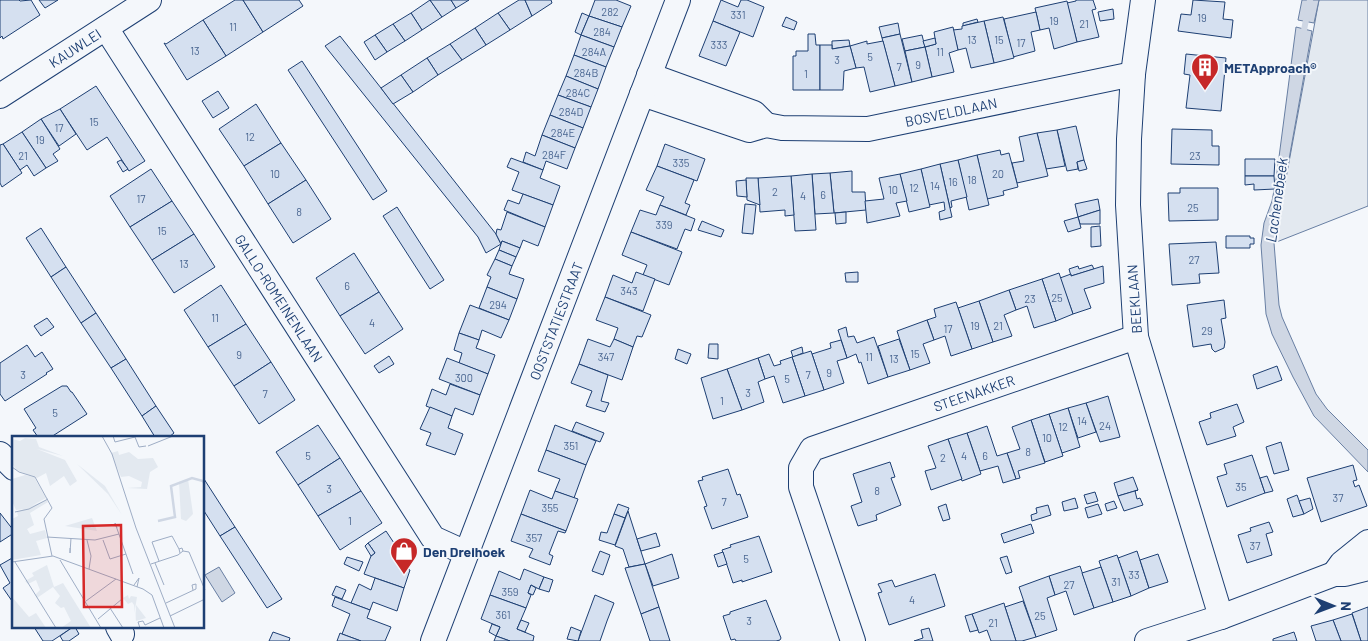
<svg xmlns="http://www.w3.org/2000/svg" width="1368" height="641" font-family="Barlow,sans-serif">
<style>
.green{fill:#e3e9f0;stroke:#687fa3}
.water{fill:#cfd7e4;stroke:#687fa3}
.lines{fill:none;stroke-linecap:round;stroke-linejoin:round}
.stream{stroke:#cfd7e4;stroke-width:6}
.building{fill:#d5e0f0;stroke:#1d3f73}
.minor-casing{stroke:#1d3f73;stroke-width:26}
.minor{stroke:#f4f7fb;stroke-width:24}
.labels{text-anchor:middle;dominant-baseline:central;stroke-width:4;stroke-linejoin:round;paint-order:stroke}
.number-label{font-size:11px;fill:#4b6792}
.street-label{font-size:14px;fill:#1d3f73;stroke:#f4f7fb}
.poi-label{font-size:14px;font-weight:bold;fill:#1d3f73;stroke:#f4f7fb;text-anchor:start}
.water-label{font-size:15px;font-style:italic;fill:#1d3f73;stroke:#f4f7fb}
.inset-river{fill:none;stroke:#cfd7e4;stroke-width:2.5}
.inset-road{fill:none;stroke:#9eadc5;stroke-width:1}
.view{fill:#d62828;fill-opacity:0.15;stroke:#d62828;stroke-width:2.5}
.inset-edge{fill:none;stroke:#1d3f73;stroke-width:2.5}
</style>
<rect width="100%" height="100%" fill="#f4f7fb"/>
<polygon class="green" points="1319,0 1368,0 1368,206 1274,243"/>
<g class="water">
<polygon points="1302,0 1319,0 1314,23 1298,20"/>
<polygon points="1296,27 1312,31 1274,243 1279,305 1282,317 1316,394 1327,409 1368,450 1368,472 1314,416 1293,377 1272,334 1266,314 1261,245 1264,223 1272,201 1276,180"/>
<polygon points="219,567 235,593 222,602 205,575"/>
</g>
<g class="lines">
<polyline class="stream" points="1303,35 1310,0"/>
</g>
<g class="building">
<polygon points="0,0 19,0 20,1 31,0 40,15 3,39 2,36 0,38"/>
<polygon points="39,0 58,0 45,8"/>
<polygon points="235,0 243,0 263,32 226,56 203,20"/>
<polygon points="243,0 299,0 303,6 263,32"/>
<polygon points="430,0 442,17 422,30 411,13"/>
<polygon points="430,0 451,0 456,8 442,17"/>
<polygon points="451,0 469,0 456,8"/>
<polygon points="519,0 525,0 532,16 510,30 498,13"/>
<polygon points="525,0 551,0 552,3 532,16"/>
<polygon points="595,0 616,0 631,6 622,27 589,16"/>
<polygon points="721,0 738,7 741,0 747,0 764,7 753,37 713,21"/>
<polygon points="1076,0 1093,0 1096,9 1092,10 1099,37 1077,42 1067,3 1076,1"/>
<polygon points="1193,0 1225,2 1223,19 1233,20 1231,38 1178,31 1181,14 1191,15"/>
<polygon points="1067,1 1077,42 1054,49 1049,28 1040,30 1035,8"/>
<polygon points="1113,9 1114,19 1100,21 1098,12"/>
<polygon points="1036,12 1040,30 1031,32 1035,51 1013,57 1004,19"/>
<polygon points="411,13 422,30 405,41 393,24"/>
<polygon points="498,13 510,30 486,45 475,28"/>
<polygon points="582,13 589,16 581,35 575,32"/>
<polygon points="589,16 622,27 614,47 581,35"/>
<polygon points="786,17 797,22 794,30 782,26"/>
<polygon points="1003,17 1014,58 994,63 984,21"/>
<polygon points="977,19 978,22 963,26 963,23"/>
<polygon points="203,20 226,56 187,80 164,43 166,44"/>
<polygon points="713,21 740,32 726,66 699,56"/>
<polygon points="984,21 994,63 971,68 966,48 958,50 953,30 962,29 962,26"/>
<polygon points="898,23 900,34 882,38 879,27"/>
<polygon points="393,24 405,41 387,52 375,35"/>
<polygon points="953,27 958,50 949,53 954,72 932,77 925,47 936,44 934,32"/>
<polygon points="475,28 486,45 462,60 450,44"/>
<polygon points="808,34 815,34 816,45 820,45 820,90 793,90 793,56 796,56 796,51 808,51"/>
<polygon points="900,34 912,82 895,86 882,38"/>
<polygon points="375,35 387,52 375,60 364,42"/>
<polygon points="581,35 614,47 606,67 574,55"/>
<polygon points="922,35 925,47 905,51 902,39"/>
<polygon points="340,36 496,234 501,244 486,253 478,237 325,46"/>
<polygon points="935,38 936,44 925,47 923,41"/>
<polygon points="849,40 850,46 832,49 832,41"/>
<polygon points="867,41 867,44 883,41 895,86 870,92 864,67 856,68 850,46"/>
<polygon points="450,44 462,60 438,75 427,58"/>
<polygon points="820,45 832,45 832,49 850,46 856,68 844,71 843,90 820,90"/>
<polygon points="925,47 932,77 912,82 905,51"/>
<polygon points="1186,54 1226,58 1221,111 1186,108 1190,75 1184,74"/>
<polygon points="574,55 606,67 598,89 566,76"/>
<polygon points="427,58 438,75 413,92 401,75"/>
<polygon points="302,61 387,191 373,200 288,70"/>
<polygon points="401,75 413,92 393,104 381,88"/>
<polygon points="566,76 598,89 591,107 558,95"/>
<polygon points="96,86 145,161 129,171 107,137 87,150 60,109"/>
<polygon points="218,91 229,108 213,118 202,101"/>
<polygon points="558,95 591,107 583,128 550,115"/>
<polygon points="256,104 281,143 244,166 219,129"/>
<polygon points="60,109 76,134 59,146 41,119"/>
<polygon points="550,115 583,128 575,148 542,135"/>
<polygon points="41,119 60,149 53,154 58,161 46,168 22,132"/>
<polygon points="1076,126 1084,160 1077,162 1078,169 1067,171 1057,130"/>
<polygon points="1172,129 1212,130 1212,146 1219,146 1219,165 1171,164"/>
<polygon points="1057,130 1065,166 1046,169 1037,133"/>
<polygon points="22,132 46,168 34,176 27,165 20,170 3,144"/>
<polygon points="1037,133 1048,176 1017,183 1012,163 1024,161 1019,137"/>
<polygon points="542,135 575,148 567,169 546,161 543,170 523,162 526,152 535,156"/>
<polygon points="281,143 306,180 268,204 244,166"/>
<polygon points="3,144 22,173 2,187 0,183 0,145"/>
<polygon points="665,144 705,159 697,181 657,166"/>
<polygon points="1000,150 1001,155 1009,153 1018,187 1003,191 1004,195 987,199 977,155"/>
<polygon points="977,155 989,205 969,210 958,160"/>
<polygon points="511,158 543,170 540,178 560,186 553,205 512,190 519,172 507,167"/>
<polygon points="1245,159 1275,159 1274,176 1245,176"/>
<polygon points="121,160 128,169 123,172 117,162"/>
<polygon points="958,160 967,197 951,201 952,207 950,208 940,164"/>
<polygon points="1084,160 1087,169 1079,171 1077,162"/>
<polygon points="940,164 952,217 940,220 939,212 945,210 944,202 929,205 921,169"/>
<polygon points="657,166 694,180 685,203 690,205 686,215 660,205 664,197 646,190"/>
<polygon points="151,169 172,201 130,227 110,196"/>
<polygon points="921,169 930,207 909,212 900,174"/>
<polygon points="852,171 852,192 865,192 866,210 834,213 830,173"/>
<polygon points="830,173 834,213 815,214 812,174"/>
<polygon points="812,174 816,230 795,231 791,176"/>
<polygon points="900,174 907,201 896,203 900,216 867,223 865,201 884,199 879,178"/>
<polygon points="791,176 794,215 785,216 785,210 760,212 758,178"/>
<polygon points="1245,176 1274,176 1275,189 1254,190 1254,184 1245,185"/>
<polygon points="746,178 758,178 760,205 747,200"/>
<polygon points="306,180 331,219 293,243 268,204"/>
<polygon points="746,180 747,197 737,196 736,181"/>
<polygon points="1180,188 1218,188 1218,220 1169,221 1168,193 1180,193"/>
<polygon points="523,194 553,205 545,227 504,210 508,200 519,204"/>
<polygon points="1098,199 1100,210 1078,217 1075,204"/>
<polygon points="172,201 194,234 152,260 130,227"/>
<polygon points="745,204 756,205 753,234 742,233"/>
<polygon points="660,205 695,219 691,231 685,229 677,249 631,232 640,210 656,215"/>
<polygon points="397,207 444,280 430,289 383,216"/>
<polygon points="1100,210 1100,224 1080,224 1078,217"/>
<polygon points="507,212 545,227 538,246 523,240 520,248 502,241 501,244 496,234 497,229 501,230"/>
<polygon points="846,212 846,223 836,224 835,213"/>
<polygon points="1078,217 1081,228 1068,232 1064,221"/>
<polygon points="702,221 724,230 721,237 698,230"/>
<polygon points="1100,226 1101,246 1091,247 1091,227"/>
<polygon points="41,228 66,267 51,277 26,238"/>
<polygon points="631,232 682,252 669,285 643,275 647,265 622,255"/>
<polygon points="194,234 215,267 174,293 152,260"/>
<polygon points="1226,236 1250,236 1250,238 1254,238 1254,244 1250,244 1250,248 1226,248"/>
<polygon points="502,241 520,248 516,257 499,250"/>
<polygon points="1216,242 1219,273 1199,274 1200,283 1172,285 1169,244"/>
<polygon points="499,250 516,257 512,266 495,259"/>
<polygon points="354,253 379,292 340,316 316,278"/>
<polygon points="495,259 512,266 509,274 524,279 517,299 487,287 491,277 487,275"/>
<polygon points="1092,265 1094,269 1071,276 1069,269 1078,266 1079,269"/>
<polygon points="1103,266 1104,283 1084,289 1091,308 1073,314 1060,278 1071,274 1071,276"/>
<polygon points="66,267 96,313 81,323 51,277"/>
<polygon points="636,272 655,279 643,311 605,297 613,275 632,283"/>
<polygon points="858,272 858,282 846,282 845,273"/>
<polygon points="1059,273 1073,314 1056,321 1042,279"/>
<polygon points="1042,279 1056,321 1034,328 1027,306 1016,310 1009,290"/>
<polygon points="221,285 246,324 208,347 184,310"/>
<polygon points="487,287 517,299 509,320 479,308"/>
<polygon points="1009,290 1016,310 1004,315 1012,336 993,342 979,301"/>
<polygon points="379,292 403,329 365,354 340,316"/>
<polygon points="605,297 651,315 642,337 637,336 633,347 614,339 618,328 596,320"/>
<polygon points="1224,300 1226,318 1221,319 1225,342 1224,348 1215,352 1212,349 1211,344 1193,347 1187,305"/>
<polygon points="979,301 993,342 972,349 958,308"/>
<polygon points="956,302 972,349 951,356 945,336 934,340 927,320 936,317 934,309"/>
<polygon points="470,305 509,320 501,338 482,330 479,340 459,333"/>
<polygon points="96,313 126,359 111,368 81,323"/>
<polygon points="47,318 54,327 41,336 34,326"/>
<polygon points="927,320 934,340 923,344 930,363 910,370 897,331"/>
<polygon points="246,324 271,362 234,386 208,347"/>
<polygon points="846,327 848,337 854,336 857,343 874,337 888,377 868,384 861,362 859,363 856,354 847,358 838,330"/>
<polygon points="459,333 479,340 476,348 495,355 488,374 459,363 462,353 454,350"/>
<polygon points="588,339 610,347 614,339 633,347 622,380 579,364"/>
<polygon points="899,339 910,370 888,377 878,346"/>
<polygon points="841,340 847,358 837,361 844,383 824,390 812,354 831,348 830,343"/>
<polygon points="709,344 718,344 718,359 708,358"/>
<polygon points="27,345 35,357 42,352 53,369 46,373 47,374 5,401 0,394 0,363"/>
<polygon points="802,347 803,353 793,357 791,351"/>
<polygon points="678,349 691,354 687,364 675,359"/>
<polygon points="811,351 824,390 805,396 792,357"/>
<polygon points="769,354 774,366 781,364 780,361 792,357 805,396 783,403 774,376 765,379 758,358"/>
<polygon points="389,356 394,364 379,373 374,366"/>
<polygon points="447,358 488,374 480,395 439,379"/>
<polygon points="758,358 765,379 758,382 764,402 742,410 727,369"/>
<polygon points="126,359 156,406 142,416 111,368"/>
<polygon points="271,362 295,400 259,424 234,386"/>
<polygon points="579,364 608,375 601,401 609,403 605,412 586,406 592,391 571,383"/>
<polygon points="1277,366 1282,380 1257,389 1253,375"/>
<polygon points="727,369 742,410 713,419 701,378"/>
<polygon points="450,384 480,395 473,415 455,408 452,416 426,406 432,389 446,395"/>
<polygon points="62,386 67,386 71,392 72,392 87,414 51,437 38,437 33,430 36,428 24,409"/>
<polygon points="1108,396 1120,437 1100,442 1086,403"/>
<polygon points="1086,403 1096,432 1078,438 1068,408"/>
<polygon points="1237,404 1244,422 1233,427 1236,436 1207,445 1199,422 1211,418 1210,413"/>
<polygon points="156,406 174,433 169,437 155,437 142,416"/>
<polygon points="430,407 452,416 448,428 463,434 455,455 426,445 431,433 420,429"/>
<polygon points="1068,408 1080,447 1062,453 1049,414"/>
<polygon points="1049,414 1063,456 1045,462 1031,420"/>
<polygon points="1031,420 1045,463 1018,471 1020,478 1016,479 1007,453 1020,449 1012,427"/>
<polygon points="576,422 604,433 600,442 572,431"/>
<polygon points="318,425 340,458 298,485 276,452"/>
<polygon points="555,425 596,441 586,465 546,450"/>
<polygon points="987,426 997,456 1007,453 1016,479 1003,483 998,466 980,471 967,433"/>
<polygon points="967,433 981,474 962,481 948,439"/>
<polygon points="948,439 962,479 931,490 925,471 936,468 928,446"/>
<polygon points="1281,442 1289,470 1274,474 1266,447"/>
<polygon points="546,450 586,465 574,498 555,491 560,479 538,471"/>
<polygon points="1252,455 1265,493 1227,507 1217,477 1227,474 1224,464"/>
<polygon points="340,458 361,491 318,516 298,485"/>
<polygon points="890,462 895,477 891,478 901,505 876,515 877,520 858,526 851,506 862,502 853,474"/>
<polygon points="1353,465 1357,480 1353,481 1355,487 1359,485 1367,506 1321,522 1307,478"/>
<polygon points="728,469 737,495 740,494 748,517 712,529 704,507 707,506 698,481 703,480 702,477"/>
<polygon points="1267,476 1273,491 1265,493 1260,478"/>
<polygon points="1133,477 1138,490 1118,496 1114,483"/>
<polygon points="204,479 235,527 220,536 204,511"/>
<polygon points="530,490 552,499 555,491 578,499 566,531 521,514"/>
<polygon points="1138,490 1135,491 1137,499 1140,498 1143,505 1124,511 1118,496"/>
<polygon points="361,491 382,523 340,550 318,516"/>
<polygon points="1095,492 1098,501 1087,504 1084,495"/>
<polygon points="1297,495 1304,514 1293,517 1287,499"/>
<polygon points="1075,498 1078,508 1064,511 1062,502"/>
<polygon points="1310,498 1313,509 1304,514 1299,501"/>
<polygon points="1114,501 1117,508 1107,511 1105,504"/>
<polygon points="618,504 629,508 625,518 614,514"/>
<polygon points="946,504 950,519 943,521 938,507"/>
<polygon points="1098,504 1102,514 1088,518 1085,508"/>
<polygon points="1048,505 1051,515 1032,521 1031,515 1037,513 1036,508"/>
<polygon points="628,511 645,564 629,567 623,549 615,546"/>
<polygon points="0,513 14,531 14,533 0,542"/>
<polygon points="521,514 566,531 565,533 558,531 549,554 553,556 550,565 529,557 533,549 511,541"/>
<polygon points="614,514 625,518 615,545 599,540 601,532 607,533"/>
<polygon points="1269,522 1273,532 1266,534 1272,555 1247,563 1238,535 1251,531 1250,528"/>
<polygon points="1031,524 1034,533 1004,543 1001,534"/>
<polygon points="235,527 282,599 267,608 220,536"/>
<polygon points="386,531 402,555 399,566 410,570 404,588 364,574 371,556 375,553 368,543"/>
<polygon points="656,533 660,546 641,551 637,539"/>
<polygon points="759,536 772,572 742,582 742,580 733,583 722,550 731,547 730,545"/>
<polygon points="368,543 375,553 371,556 365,546"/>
<polygon points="600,551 610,555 603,575 592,571"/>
<polygon points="1137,551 1149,588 1131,596 1118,558"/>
<polygon points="723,552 727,564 718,567 714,555"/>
<polygon points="672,554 679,578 653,586 645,564"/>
<polygon points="1158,554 1168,582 1149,588 1140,560"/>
<polygon points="1117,555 1131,596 1113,602 1099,561"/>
<polygon points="1007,556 1012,572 1006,574 1000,558"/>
<polygon points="14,557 14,599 12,601 3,588 10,583 0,565"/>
<polygon points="347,557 363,562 359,571 344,564"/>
<polygon points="645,564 659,607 641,614 625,568"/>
<polygon points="1080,566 1094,608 1074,615 1066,591 1055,595 1049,576"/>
<polygon points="1101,567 1113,602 1094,608 1082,573"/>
<polygon points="524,569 544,577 539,589 531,585 528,593 531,595 526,608 490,595 499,571 520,580"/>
<polygon points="935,574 945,606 889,625 878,593 882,592 878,584 892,580 895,587"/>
<polygon points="1049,576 1055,595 1047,598 1057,630 1036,637 1019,587"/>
<polygon points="544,577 553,580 549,592 539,589"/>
<polygon points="375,578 404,588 397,611 373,602 370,610 351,603 359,584 371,590"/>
<polygon points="531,585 536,588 533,595 528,593"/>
<polygon points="336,586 346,590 342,599 332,595"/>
<polygon points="490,595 526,608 517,629 534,636 533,641 510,641 496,636 500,627 481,619"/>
<polygon points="595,595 614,603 607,621 600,641 578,641"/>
<polygon points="335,597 370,610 367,618 391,627 385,641 361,641 342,634 350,614 332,606"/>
<polygon points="766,600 781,638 780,640 776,641 736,641 735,639 731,640 723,616 730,614 730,612"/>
<polygon points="1023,601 1036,637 1022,641 1016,641 1005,607"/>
<polygon points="1004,603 1005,607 1016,641 991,641 987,630 979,633 972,614"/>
<polygon points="659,607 670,641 650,641 641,614"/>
<polygon points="1368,607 1368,641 1361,641 1352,613"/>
<polygon points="972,614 978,630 970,632 965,616"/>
<polygon points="1352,614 1361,641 1341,641 1333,620"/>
<polygon points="521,620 529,623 525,632 517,629"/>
<polygon points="1333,620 1341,641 1316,641 1311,626"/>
<polygon points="492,624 500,627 496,636 489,632"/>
<polygon points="34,627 73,627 52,641 43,641"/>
<polygon points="73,627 75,627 79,634 69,641 63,641 60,636"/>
<polygon points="571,627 581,631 578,641 567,639"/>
<polygon points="929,628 933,641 914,641 923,638 921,630"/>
<polygon points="273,632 290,638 289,641 269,641"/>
<polygon points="1294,632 1297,641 1273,641 1273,639"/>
<polygon points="340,633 342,634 361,641 337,641"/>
<polygon points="496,636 510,641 494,641"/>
</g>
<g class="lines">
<g class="minor-casing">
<g id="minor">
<polyline points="1143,0 1133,74 1129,139 1128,205 1136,337 1221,617"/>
<polyline points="106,28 433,538 466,553"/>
<polyline points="649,75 754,113 766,125"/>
<polyline points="642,94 749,130 766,125 782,128 868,129 1133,74"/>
<polyline points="0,96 149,0"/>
<polyline points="0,454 14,468"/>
<polyline points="1334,574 1342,563 1368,542"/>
<polyline points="118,627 122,634"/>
<polyline points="433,641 678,0"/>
<polyline points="853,641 801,487 801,468 812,449 1136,337"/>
<polyline points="1147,641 1221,617 1334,574 1345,574 1368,568"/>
</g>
</g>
<use href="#minor" class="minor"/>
</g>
<defs>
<g id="building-pin" transform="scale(1.4375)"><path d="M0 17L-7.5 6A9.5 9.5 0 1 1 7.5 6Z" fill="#c62828" stroke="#f4f7fb"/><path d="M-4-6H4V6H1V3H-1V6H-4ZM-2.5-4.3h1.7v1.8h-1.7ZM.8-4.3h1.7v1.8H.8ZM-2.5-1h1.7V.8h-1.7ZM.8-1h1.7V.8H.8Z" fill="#fff"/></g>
<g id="shop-pin" transform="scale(1.4375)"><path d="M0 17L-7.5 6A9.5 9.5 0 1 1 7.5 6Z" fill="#c62828" stroke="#f4f7fb"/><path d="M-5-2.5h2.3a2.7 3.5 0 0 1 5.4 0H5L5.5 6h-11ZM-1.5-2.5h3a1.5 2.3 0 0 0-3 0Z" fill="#fff"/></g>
</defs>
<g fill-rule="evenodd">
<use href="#building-pin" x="1205" y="67"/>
<use href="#shop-pin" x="404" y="551"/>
</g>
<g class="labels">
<g class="number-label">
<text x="610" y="11">282</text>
<text x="738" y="14">331</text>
<text x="1202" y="17">19</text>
<text x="1054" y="20">19</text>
<text x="1084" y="23">21</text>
<text x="233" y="26">11</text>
<text x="602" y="31">284</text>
<text x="972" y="39">13</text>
<text x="999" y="39">15</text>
<text x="1021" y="42">17</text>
<text x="719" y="44">333</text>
<text x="195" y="50">13</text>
<text x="594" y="51">284A</text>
<text x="940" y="51">11</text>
<text x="870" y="56">5</text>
<text x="837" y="59">3</text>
<text x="918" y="64">9</text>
<text x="899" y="66">7</text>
<text x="586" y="72">284B</text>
<text x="806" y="73">1</text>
<text x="578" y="92">284C</text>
<text x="571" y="111">284D</text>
<text x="94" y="121">15</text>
<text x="59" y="127">17</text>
<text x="563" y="132">284E</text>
<text x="250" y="136">12</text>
<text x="40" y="139">19</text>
<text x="554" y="154">284F</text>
<text x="23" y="155">21</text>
<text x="1195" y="155">23</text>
<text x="681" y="162">335</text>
<text x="275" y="173">10</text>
<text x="998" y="173">20</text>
<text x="972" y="179">18</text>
<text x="953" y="181">16</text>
<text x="935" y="185">14</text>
<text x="914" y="187">12</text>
<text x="893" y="189">10</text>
<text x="775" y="191">2</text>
<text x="823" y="194">6</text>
<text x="803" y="195">4</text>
<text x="141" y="198">17</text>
<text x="1193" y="207">25</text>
<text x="299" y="211">8</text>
<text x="664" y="224">339</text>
<text x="162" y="230">15</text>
<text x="1194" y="259">27</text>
<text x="184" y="263">13</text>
<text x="347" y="285">6</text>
<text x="629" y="290">343</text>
<text x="1057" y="297">25</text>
<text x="1030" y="298">23</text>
<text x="498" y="304">294</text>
<text x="215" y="317">11</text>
<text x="372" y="322">4</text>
<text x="975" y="325">19</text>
<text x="998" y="325">21</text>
<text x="948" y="328">17</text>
<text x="1207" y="330">29</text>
<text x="915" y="353">15</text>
<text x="239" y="354">9</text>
<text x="606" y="356">347</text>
<text x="869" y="356">11</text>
<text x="894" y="358">13</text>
<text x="829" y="372">9</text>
<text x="23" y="374">3</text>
<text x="808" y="374">7</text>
<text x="464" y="377">300</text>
<text x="787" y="378">5</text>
<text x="748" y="392">3</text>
<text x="265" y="393">7</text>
<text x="722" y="400">1</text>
<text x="55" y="412">5</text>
<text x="1082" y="420">14</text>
<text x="1105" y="425">24</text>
<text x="1063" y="426">12</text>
<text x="1047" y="437">10</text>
<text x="571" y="445">351</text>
<text x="1028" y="451">8</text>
<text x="308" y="455">5</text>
<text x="964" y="455">4</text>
<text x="985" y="455">6</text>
<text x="943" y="457">2</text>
<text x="1241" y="486">35</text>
<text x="329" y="488">3</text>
<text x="877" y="490">8</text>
<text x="1338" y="497">37</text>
<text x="724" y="501">7</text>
<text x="550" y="507">355</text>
<text x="350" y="520">1</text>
<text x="534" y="537">357</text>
<text x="1255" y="545">37</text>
<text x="746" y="558">5</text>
<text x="1134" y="574">33</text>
<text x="1116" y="581">31</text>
<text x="1069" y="584">27</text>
<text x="510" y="591">359</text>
<text x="912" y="599">4</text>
<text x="503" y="614">361</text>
<text x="1040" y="615">25</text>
<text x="749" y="620">3</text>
<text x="993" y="622">21</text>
</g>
<g class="street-label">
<text transform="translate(75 48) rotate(-33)">KAUWLEI</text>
<text transform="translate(951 112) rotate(-12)">BOSVELDLAAN</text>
<text transform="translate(279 298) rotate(57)">GALLO-ROMEINENLAAN</text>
<text transform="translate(1134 299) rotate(-94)">BEEKLAAN</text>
<text transform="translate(556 321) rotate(-69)">OOSTSTATIESTRAAT</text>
<text transform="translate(974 393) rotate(-19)">STEENAKKER</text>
</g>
<g class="poi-label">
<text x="1224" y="67">METApproach®</text>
<text x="423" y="551">Den Dreihoek</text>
</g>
<g class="water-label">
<text transform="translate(1276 200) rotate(-82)">Lachenebeek</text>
</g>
</g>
<g transform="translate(12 436)">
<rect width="192" height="192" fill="#f4f7fb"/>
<path d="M13,2l11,1 3,8 24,9 -26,-7 28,11 12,21 -7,5 -6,-10 -14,10 -4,-13 -9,5 -21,-8 -4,-7v-24l8,2zM106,15l1,4 10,-3 9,7 15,-1 5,9 -8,5 -3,17 -20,-1 14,-1 1,-5 -13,-6 -8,1 -10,-24zM65,28l28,22 17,29 -14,-21zM13,39l9,2 12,21 -20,11 -10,1 -4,-9v-22zM176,43l5,35 -7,7 -5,-2 -2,-37zM34,64l2,2 -18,11 4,12 -7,4 3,5 15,-4 2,8 -11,3 5,14 -29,5v-41l6,-3 -1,-4zM80,82l5,13 -32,-5zM35,129l7,22 9,-4 28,45h-30l10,-7 -7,-14 -3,1 -6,-5 5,-7 -7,-9 -16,11 -2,-3 5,-5 -4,-10 -8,4 -3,-3 9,-5 -2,-3zM116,159l1,4 2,-3 6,1 -2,12 1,10v-14l10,13 -10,3 -2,-16 -2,-3 -4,2 -5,-6zM0,161l17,20 7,-4 10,15h-34z" fill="#e3e9f0"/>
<path class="inset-river" d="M146,85l17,-4 -4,-31 21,-8 11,3 2,4"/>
<path class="inset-road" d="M90,0l10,18 24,74 39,100M101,0l2,6 20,-5M123,1l4,10 7,-1M136,10l25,-10M0,31l7,5 16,5 17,31 -8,11 8,37M3,76l14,-3 19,-10M105,92l-2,-5 18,51M35,101l48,3 24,-6M75,104l4,16 -2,13M91,104l7,19 16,-5M58,112v5l1,-15M171,115l6,1 16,38M48,124l41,68M147,125l-7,-19 20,-6 7,13M0,126l41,-6 90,33 9,6 12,33M3,126l41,66M143,127l9,22M139,128l27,-9 5,-4 -1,-3 -3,1 1,4M122,149l5,-7 -2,9M74,165l30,-22M154,167l30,-14v-5l-4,1 1,5M98,172l13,20M158,180l35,-17M86,183l24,-20M128,192l-2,-6 5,-1 2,4 15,-7"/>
<path class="view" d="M109,89l1,82h-38l-1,-81z"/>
<rect width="192" height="192" class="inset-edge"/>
</g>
<g transform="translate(1333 606) rotate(91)" stroke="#f4f7fb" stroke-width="4" paint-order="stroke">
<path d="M0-4L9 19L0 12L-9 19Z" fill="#1d3f73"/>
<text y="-8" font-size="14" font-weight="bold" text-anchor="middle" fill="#1d3f73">N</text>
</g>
</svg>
